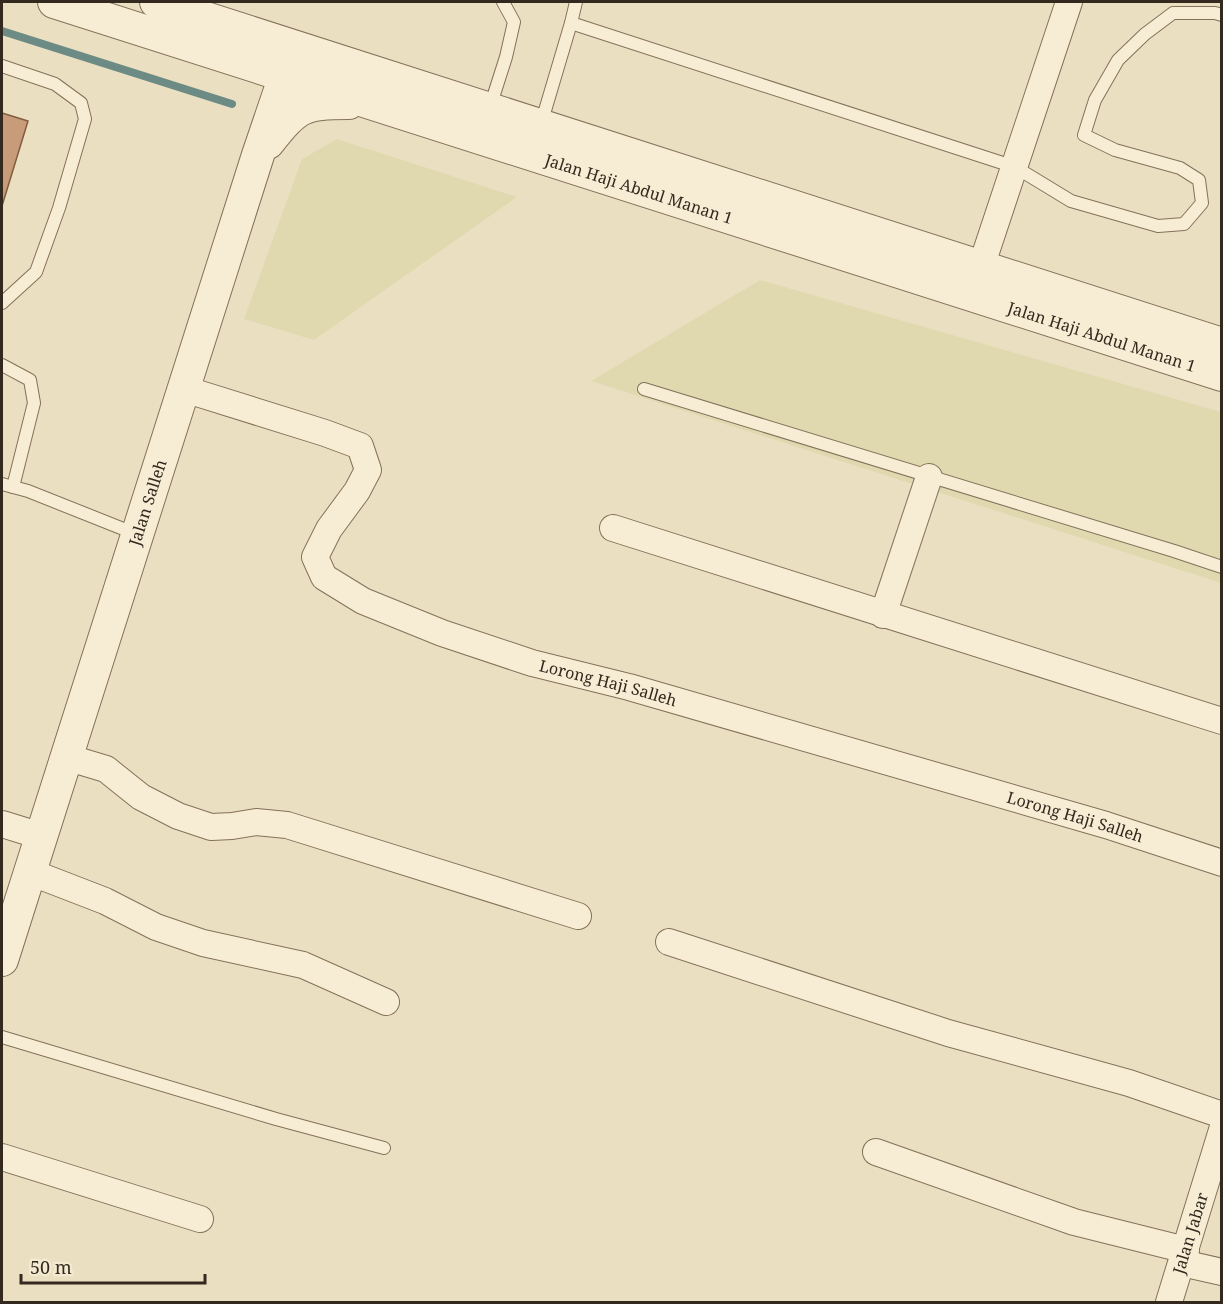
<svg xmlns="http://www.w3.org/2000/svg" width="1223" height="1304" font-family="'Noto Serif',serif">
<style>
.farmland{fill:#e0d9b0}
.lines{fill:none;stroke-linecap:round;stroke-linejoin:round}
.stream{stroke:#6c8b84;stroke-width:8}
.building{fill:#c89b79;stroke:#825c41;stroke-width:1.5}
.service-casing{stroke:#84715a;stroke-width:14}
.minor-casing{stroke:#84715a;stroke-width:28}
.tertiary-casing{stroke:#84715a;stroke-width:34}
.service{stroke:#f7edd4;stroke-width:12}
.minor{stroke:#f7edd4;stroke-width:26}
.tertiary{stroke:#f7edd4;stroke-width:32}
.labels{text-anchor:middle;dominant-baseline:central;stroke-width:6;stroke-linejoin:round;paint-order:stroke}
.street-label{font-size:16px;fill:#34291e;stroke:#f3ead1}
</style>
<rect width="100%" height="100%" fill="#ebdfc2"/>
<g class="farmland">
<polygon points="337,139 517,197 314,340 244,319 302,159"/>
<polygon points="760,280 1221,412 1221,583 591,381"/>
</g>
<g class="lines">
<polyline class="stream" points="2,31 232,104"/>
</g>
<polygon class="building" points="2,113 28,121 2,206"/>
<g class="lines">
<g class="service-casing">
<g id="service">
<polyline points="571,23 1015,167 1071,201 1158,226 1184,224 1202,203 1199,180 1180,168 1115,150 1084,135 1095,100 1118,60 1145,34 1173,13 1215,13 1222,15"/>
<polyline points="2,66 55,84 81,103 85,119 59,208 36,272 2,303"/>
<polyline points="490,107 506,57 514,22 503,2"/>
<polyline points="541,124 571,23 576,2"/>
<polyline points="2,365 30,380 34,403 13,487"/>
<polyline points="644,389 1174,551 1222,567"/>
<polyline points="2,484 28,491 136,534"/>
<polyline points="2,1037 276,1119 384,1148"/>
</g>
</g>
<g class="minor-casing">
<g id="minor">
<polyline points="981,267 1069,2"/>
<path id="s1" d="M184,389l141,44 35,13 8,24 -11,21 -28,38 -14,28 9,20 39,24 79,32 90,30 97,24 477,138 116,38"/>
<polyline points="613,528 1222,721"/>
<polyline points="883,615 929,477"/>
<polyline points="66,757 106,769 141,797 178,816 211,827 232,826 256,822 287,825 578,916"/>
<polyline points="2,824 41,836"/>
<polyline points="30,872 105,901 156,927 203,943 303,965 386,1002"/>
<polyline points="669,942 948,1033 1129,1083 1222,1115"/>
<polyline points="876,1152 1074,1222 1186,1250"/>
<polyline points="2,1157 200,1219"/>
<polyline points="1182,1263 1222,1272"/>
<path id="s2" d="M1169,1302l53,-172"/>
</g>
</g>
<g class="tertiary-casing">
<g id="tertiary">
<path id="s3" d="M54,2l1168,373"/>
<polyline points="156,2 1222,344"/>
<path d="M268,143c29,-37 35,-40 81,-40"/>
<path id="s4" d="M2,960l256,-805 34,-100"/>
</g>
</g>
<use href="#service" class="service"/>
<use href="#minor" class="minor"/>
<use href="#tertiary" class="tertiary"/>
</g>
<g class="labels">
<g class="street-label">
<text stroke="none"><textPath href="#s3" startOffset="614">Jalan Haji Abdul Manan 1</textPath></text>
<text stroke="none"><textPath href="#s3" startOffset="1100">Jalan Haji Abdul Manan 1</textPath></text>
<text stroke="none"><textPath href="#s4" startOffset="480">Jalan Salleh</textPath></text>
<text stroke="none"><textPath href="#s1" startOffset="639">Lorong Haji Salleh</textPath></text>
<text stroke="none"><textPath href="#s1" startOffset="1125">Lorong Haji Salleh</textPath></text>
<text stroke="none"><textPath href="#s2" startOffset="72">Jalan Jabar</textPath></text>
</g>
</g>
<rect width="1223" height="1304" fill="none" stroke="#34291e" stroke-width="6"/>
<path d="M21 1274v9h184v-9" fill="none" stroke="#34291e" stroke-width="3"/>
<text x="30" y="1274" font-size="18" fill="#34291e" stroke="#f3ead1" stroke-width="4.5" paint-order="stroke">50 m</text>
</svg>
